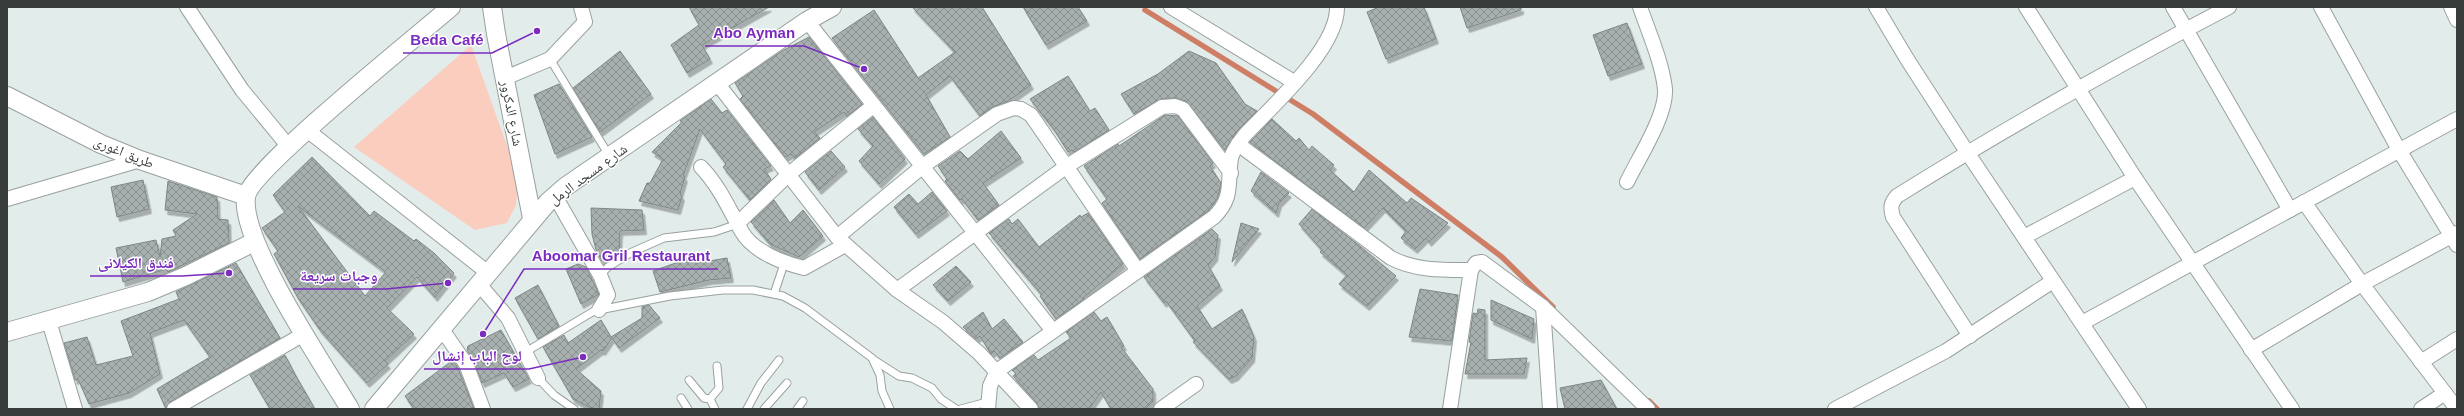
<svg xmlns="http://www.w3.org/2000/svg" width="2464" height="416" font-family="Arial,'Noto Naskh Arabic',sans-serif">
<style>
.grass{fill:#facdbf}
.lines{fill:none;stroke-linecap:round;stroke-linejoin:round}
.stream{stroke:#cf7e66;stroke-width:5.5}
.building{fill:url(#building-cross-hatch);stroke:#7e8786;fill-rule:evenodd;filter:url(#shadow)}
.service-casing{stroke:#99a1a0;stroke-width:9}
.minor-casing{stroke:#99a1a0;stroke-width:16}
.tertiary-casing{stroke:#99a1a0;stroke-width:20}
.service{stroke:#fff;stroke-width:7}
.minor{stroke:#fff;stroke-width:14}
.tertiary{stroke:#fff;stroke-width:18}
.labels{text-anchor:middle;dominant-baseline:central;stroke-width:3;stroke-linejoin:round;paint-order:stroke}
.street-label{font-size:14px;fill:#383c3b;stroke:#fff}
.leader{fill:none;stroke:#7b2cbf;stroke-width:1.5}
.callout-dot{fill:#7b2cbf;stroke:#fff;stroke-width:1.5}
.callout-label{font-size:15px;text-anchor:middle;font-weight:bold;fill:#7b2cbf;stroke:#fff;stroke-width:3;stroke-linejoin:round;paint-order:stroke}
</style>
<defs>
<pattern id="building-cross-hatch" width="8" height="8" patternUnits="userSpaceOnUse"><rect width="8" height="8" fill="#a7b0af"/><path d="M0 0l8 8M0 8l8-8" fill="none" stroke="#899090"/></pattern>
<filter id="shadow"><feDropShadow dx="2.5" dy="4.5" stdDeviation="0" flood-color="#0004"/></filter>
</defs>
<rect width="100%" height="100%" fill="#e2ecea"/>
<polygon class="grass" points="471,45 519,179 516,205 507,223 475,230 354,147"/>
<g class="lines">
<g class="stream">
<polyline points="1145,10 1313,114 1502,257 1553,307"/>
<polyline points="1649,401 1657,409"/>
</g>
</g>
<g class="building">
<polygon points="689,7 769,7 702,45 710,59 687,73 671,45 699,25"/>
<polygon points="912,7 982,7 1031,85 1008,101 992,107 980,116 950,76 926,95 950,137 924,154 832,38 874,10 918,78 955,52"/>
<polygon points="1023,7 1078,7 1087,21 1046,45"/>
<polygon points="1379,7 1424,7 1436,39 1386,59 1367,12"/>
<polygon points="1460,7 1521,7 1521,10 1467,28"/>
<polygon points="1627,23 1642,64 1608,76 1593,35"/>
<polygon points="809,37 862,104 847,116 844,112 814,132 820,138 795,158 791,154 785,157 740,99 743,96 735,83 782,51"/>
<polygon points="620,51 651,94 600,132 573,88"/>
<polygon points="1189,51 1216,63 1245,104 1257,111 1237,131 1225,150 1186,101 1175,98 1161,99 1134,114 1121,94 1158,74"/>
<polygon points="1068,76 1090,111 1095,108 1109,130 1074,152 1072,150 1068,152 1055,131 1030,99"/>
<polygon points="559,84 592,137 555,154 534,95"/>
<polygon points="711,99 722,113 727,110 771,166 764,169 771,179 750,200 723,167 726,164 700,129 683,176 685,177 680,194 682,196 678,210 639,201 647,183 650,183 663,159 652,152 682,122 680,121"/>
<polygon points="1165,115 1178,116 1213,163 1210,166 1221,183 1220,188 1217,199 1208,211 1140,259 1102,203 1107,199 1084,166 1118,144 1119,146"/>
<polygon points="873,117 905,159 879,184 859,161 873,146 858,129"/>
<polygon points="1272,119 1296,141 1299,138 1309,150 1312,146 1334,165 1330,170 1354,192 1369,170 1407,203 1411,198 1448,223 1429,242 1426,238 1415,249 1401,238 1406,231 1383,208 1364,228 1250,142"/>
<polygon points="1001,131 1021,158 983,183 999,205 978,220 962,199 960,200 945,181 947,179 938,166 960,151 968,159"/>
<polygon points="831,151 845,167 819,190 805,172"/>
<path d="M312,157l58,59 4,-5 40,30 2,-2 18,14 20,20 -19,24 -18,-20 -30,31 27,26 -29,27 3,3 -21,19 -47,-53 -22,-32 -24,-44 4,-3 -16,-23 23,-16 -12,-17zM298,206l88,66 -21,24z"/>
<polygon points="1261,172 1289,193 1279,203 1276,213 1251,191"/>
<polygon points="143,180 149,209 117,217 111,187"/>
<polygon points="168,181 217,197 218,219 228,220 229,243 168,272 167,269 123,282 116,248 156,240 160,257 162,239 176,236 173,230 197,214 165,210"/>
<polygon points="932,192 947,211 916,234 894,207 909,194 918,204"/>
<polygon points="774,200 790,223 803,210 823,236 799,257 770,244 751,222"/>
<polygon points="591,208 642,210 644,230 620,231 619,253 602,261 596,250 592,234"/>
<polygon points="1312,209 1360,246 1396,276 1367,306 1339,284 1347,275 1320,252 1322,250 1299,224"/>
<polygon points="1088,213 1123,264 1083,298 1084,299 1056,319 1040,296 1042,295 989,233 1009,219 1012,224 1018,219 1039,247 1080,215 1081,217"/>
<polygon points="1241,223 1259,229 1232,262"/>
<polygon points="1212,229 1218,235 1215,257 1208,265 1220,286 1197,306 1212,329 1242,309 1254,337 1252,358 1236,376 1229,379 1193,342 1195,341 1166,301 1164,303 1144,277"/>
<polygon points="727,258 731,278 709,280 660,292 653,271 687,259 697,263"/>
<polygon points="236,263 280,338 170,402 166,409 157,389 210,357 184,320 150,333 160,374 129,393 89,404 78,379 75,380 64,343 87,337 96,365 133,356 121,321 179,299 176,292"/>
<polygon points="578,264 586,267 599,294 581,304 566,269"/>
<polygon points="956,266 971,282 948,301 933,285"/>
<polygon points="538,285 559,326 538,339 515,298"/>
<polygon points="1420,289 1458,295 1452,341 1409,337"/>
<polygon points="1491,300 1534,319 1532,339 1491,320"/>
<polygon points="649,305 660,318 657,320 619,348 612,338 603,351 601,350 576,369 601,391 599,409 591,408 573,399 543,347 564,335 568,343 601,320 611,337 642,318 642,307"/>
<polygon points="1478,309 1485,310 1485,360 1527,358 1524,374 1465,374 1471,342 1469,342 1473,313 1477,314"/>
<polygon points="983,312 992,329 1004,319 1023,342 1000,358 994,351 991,354 980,336 976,339 963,327"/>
<polygon points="1094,312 1101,321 1107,317 1124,346 1121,347 1153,389 1153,401 1145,409 1111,409 1101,392 1089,409 1039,409 1037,403 1013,376 1016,374 1012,370 1034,355 1038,360 1071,338 1066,332"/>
<polygon points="501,330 529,379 513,387 504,373 482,383 474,361 467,350 468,346"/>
<polygon points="285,355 296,376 315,409 270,409 250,375"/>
<polygon points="453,360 458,368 474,409 414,409 405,396"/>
<polygon points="1601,380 1617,409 1565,409 1560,388"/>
</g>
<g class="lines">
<g class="service-casing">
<g id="service">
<polyline points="550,59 610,157"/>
<polyline points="600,275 608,267 632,252 664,238 714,232 738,224"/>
<polyline points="774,294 784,264"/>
<polyline points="524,353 594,311 670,296 723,290 753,290 783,296 805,308 872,358 880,375 882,391 890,409"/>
<polyline points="874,360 899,376 912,378 932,388 941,399 956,409"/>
<polyline points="538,378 554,395 574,409"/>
<polyline points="689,380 704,398 710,399 715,409"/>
<polyline points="681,398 688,409"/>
<polyline points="710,399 719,388 717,366"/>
<polyline points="747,409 761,383 779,360"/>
<polyline points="764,409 787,383"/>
<polyline points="797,409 803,401"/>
<polyline points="961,409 987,402"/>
</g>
</g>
<g class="minor-casing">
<g id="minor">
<polyline points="187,7 242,90 289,147"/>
<polyline points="1171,7 1294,82"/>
<polyline points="1876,7 1907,59 1967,152 2139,409"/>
<polyline points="2026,7 2135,178 2292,409"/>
<polyline points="2173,7 2290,210"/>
<polyline points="2321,7 2399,150 2457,245"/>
<polyline points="2451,7 2457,20"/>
<polyline points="807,21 1053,331"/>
<polyline points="505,78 550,59 585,22 581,7"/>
<polyline points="717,83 837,237 897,290 943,322 979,353 1031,409"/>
<polyline points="307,130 487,272"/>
<path d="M1238,144l153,114c25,13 53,12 80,12"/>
<path d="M701,167c19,20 28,42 41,65 12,20 41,31 62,36l41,-23"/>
<path d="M1627,182c11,-23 40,-67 38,-93 -3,-27 -16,-56 -25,-82"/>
<polyline points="555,196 600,275 608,295 599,310"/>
<polyline points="7,199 140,160"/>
<polyline points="2304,202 2362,284 2457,409"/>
<polyline points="738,223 789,174 873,106"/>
<polyline points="837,237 923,166 997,114 1014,108 1021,109 1031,115 1138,271"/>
<polyline points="2024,237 2135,178"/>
<polyline points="478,283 508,318 538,378"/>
<polyline points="897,290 1067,166 1162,107 1175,106 1183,109 1231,173"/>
<polyline points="1543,307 1550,409"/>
<polyline points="49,321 75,409"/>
<polyline points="2082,323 2457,119"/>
<polyline points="441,328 466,364 483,409"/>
<path d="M1970,336l-77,-119c-3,-10 -2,-14 4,-21 109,-68 219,-130 332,-189"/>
<polyline points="2251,350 2362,284 2457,233"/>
<polyline points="2421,362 2457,339"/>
<polyline points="174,409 304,334"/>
<path d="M988,409l2,-23 7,-15 217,-154c20,-20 13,-34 17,-59 2,-8 8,-15 13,-22 28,-30 94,-88 93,-129"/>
<polyline points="1161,409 1196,384"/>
<polyline points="1450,409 1471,270 1476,263 1482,262 1543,307 1648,409"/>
<polyline points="1835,409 1946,351 2053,281"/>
<polyline points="2421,409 2445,393"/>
</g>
</g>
<g class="tertiary-casing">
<g id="tertiary">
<polyline points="492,7 496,34 532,218"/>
<polyline points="7,96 101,144 140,160 246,196"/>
<polyline points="7,332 148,292 186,276 254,242"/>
<path d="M350,409c-25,-42 -110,-167 -104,-212 4,-27 175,-164 205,-190"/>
<polyline points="374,409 548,202 565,187 807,21 832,7"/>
</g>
</g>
<use href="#service" class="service"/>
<use href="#minor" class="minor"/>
<use href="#tertiary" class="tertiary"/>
</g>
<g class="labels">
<g class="street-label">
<text transform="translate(512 113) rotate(79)">شارع الدكرور</text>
<text transform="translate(124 152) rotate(22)">طريق اغورى</text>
<text transform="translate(588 174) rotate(-36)">شارع مسجد الرمل</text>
</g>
</g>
<path class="leader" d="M864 69L804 46H705M537 31L492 53H403M483 334L524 269H718M229 273L182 276H90M448 283L386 289H293M583 357L529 369H424"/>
<g class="callout-dot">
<circle cx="864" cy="69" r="4"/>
<circle cx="537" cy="31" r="4"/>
<circle cx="483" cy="334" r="4"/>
<circle cx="229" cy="273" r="4"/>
<circle cx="448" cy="283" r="4"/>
<circle cx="583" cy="357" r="4"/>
</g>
<g class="callout-label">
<text x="754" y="38">Abo Ayman</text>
<text x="447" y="45">Beda Café</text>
<text x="621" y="261">Aboomar Gril Restaurant</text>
<text x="136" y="268">فندق الكيلانى</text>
<text x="339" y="281">وجبات سريعة</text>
<text x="477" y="361">لوج الباب إنشال</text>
</g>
<rect width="2464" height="416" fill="none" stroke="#383c3b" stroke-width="16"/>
</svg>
